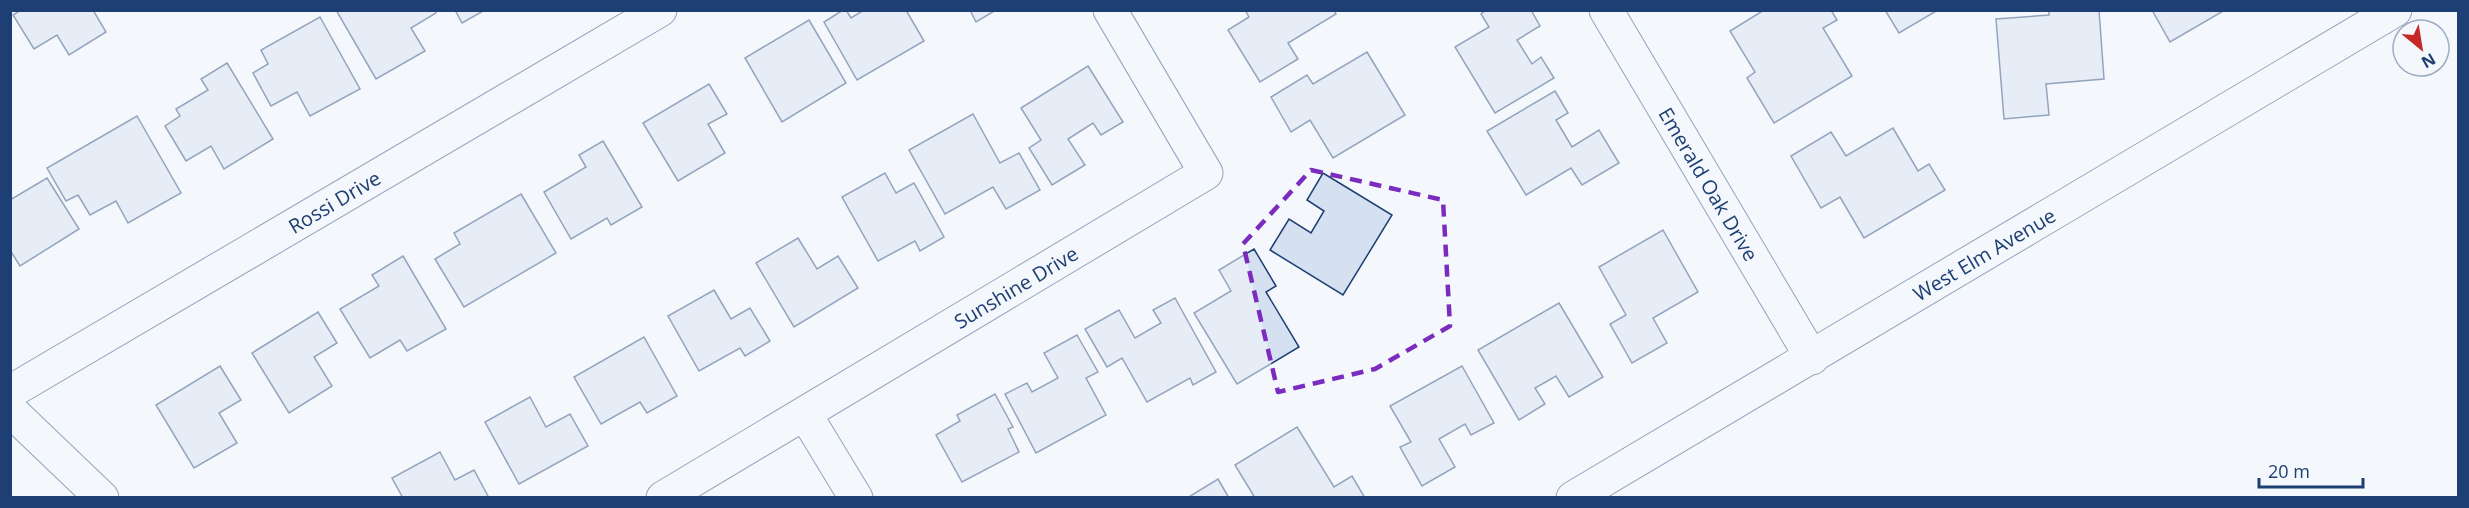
<svg xmlns="http://www.w3.org/2000/svg" width="2469" height="508" font-family="'Open Sans',sans-serif">
<style>
.building{fill:#d5e0f0;stroke:#1d3f73;stroke-width:1.5}
.lines{fill:none;stroke-linecap:round;stroke-linejoin:round}
.minor-casing{stroke:#1d3f73;stroke-width:35}
.minor{stroke:#f4f7fb;stroke-width:33}
.marked{fill:none;stroke:#7b2cbf;stroke-width:4.5;stroke-dasharray:12 8;stroke-linejoin:round}
.labels{text-anchor:middle;dominant-baseline:central;stroke-width:4.5;stroke-linejoin:round;paint-order:stroke}
.street-label{font-size:20px;fill:#1d3f73;stroke:#f4f7fb}
</style>
<rect width="100%" height="100%" fill="#f4f7fb"/>
<g class="building">
<polygon points="21,10 93,10 106,32 69,55 57,35 34,49 13,15"/>
<polygon points="336,10 435,10 436,13 411,28 425,51 376,79"/>
<polygon points="455,10 485,10 462,23"/>
<polygon points="843,10 846,10 851,18 864,10 906,10 924,41 857,80 824,22"/>
<polygon points="970,10 996,10 976,22"/>
<polygon points="1245,10 1334,10 1336,14 1288,43 1298,59 1260,82 1228,30 1249,17"/>
<polygon points="1486,10 1531,10 1540,26 1517,40 1532,64 1541,57 1554,78 1495,113 1455,47 1489,27 1481,14"/>
<polygon points="1764,10 1831,10 1837,20 1823,28 1852,76 1774,123 1747,78 1755,72 1730,31"/>
<polygon points="1885,10 1938,10 1899,33"/>
<polygon points="2099,10 2104,79 2046,84 2049,115 2004,119 1996,19 2049,15 2049,11 2060,10"/>
<polygon points="2152,10 2225,10 2170,42"/>
<polygon points="320,17 360,89 310,116 297,92 271,106 253,73 268,64 261,50"/>
<polygon points="809,20 846,83 782,122 745,58"/>
<polygon points="1367,52 1405,115 1333,158 1310,120 1291,132 1271,97 1307,75 1313,84"/>
<polygon points="227,63 273,139 224,169 211,146 186,161 165,126 180,116 176,109 208,90 201,79"/>
<polygon points="1088,66 1123,122 1101,135 1093,123 1068,139 1085,165 1052,185 1029,148 1041,140 1021,108"/>
<polygon points="709,84 727,114 708,124 725,153 678,181 643,123"/>
<polygon points="1555,91 1568,113 1556,120 1572,147 1599,130 1619,163 1582,185 1571,168 1526,195 1487,131"/>
<polygon points="973,114 1000,163 1019,153 1040,190 1006,209 993,187 945,214 909,150"/>
<polygon points="137,116 181,193 128,223 116,201 90,215 78,195 66,201 47,168"/>
<polygon points="1893,128 1918,171 1929,164 1945,190 1864,238 1840,197 1821,208 1791,156 1831,132 1846,156"/>
<polygon points="603,141 642,207 611,225 607,218 571,239 544,192 586,167 579,155"/>
<polygon points="885,173 896,193 914,183 944,237 920,251 915,241 878,261 842,197"/>
<polygon points="1323,173 1392,215 1343,295 1270,250 1289,219 1311,233 1324,211 1307,200"/>
<polygon points="47,178 79,229 20,266 10,250 10,200"/>
<polygon points="521,194 556,253 464,307 435,259 460,244 454,233"/>
<polygon points="1663,230 1698,292 1653,318 1667,343 1632,363 1610,324 1626,315 1599,267"/>
<polygon points="798,238 817,269 838,256 858,288 794,327 756,263"/>
<polygon points="1254,249 1276,286 1266,292 1299,347 1237,384 1194,313 1231,291 1219,270"/>
<polygon points="403,256 446,329 407,351 400,340 370,358 340,309 379,286 372,275"/>
<polygon points="714,290 731,319 750,308 770,341 745,356 740,348 699,371 668,316"/>
<polygon points="1175,298 1216,372 1193,385 1190,378 1147,402 1122,358 1107,367 1085,329 1119,310 1135,338 1161,323 1153,310"/>
<polygon points="1559,303 1603,377 1569,397 1556,376 1535,388 1545,404 1519,420 1478,350"/>
<polygon points="318,312 337,343 314,357 332,386 289,413 252,353"/>
<polygon points="1077,335 1098,372 1086,378 1106,415 1036,453 1005,394 1027,383 1032,392 1058,378 1044,353"/>
<polygon points="644,337 677,396 647,413 640,402 601,424 574,377"/>
<polygon points="220,366 241,400 219,413 237,443 194,468 156,405"/>
<polygon points="1462,366 1494,423 1471,435 1465,424 1439,439 1455,467 1422,486 1400,447 1411,442 1390,406"/>
<polygon points="995,394 1013,427 1008,429 1019,452 962,482 936,435 960,421 957,415"/>
<polygon points="530,397 546,427 570,414 588,446 519,484 485,422"/>
<polygon points="1297,427 1334,487 1352,476 1365,498 1255,498 1235,465"/>
<polygon points="440,452 455,480 474,470 489,498 403,498 392,478"/>
<polygon points="1218,479 1229,498 1187,498"/>
</g>
<g class="lines">
<g class="minor-casing">
<g id="minor">
<path id="s1" d="M1606,10l206,348"/>
<path id="s2" d="M10,392l650,-382"/>
<polyline points="10,410 102,498"/>
<polyline points="805,414 856,498"/>
<path id="s3" d="M663,498l543,-325 -96,-163"/>
<path id="s4" d="M1573,498l822,-488"/>
</g>
</g>
<use href="#minor" class="minor"/>
</g>
<path d="M0 0H2469V508H0ZM1311,170l132,30 7,126 -75,43 -97,23 -35,-148z" fill="#f4f7fb" fill-opacity=".55" fill-rule="evenodd"/>
<path class="marked" d="M1311,170l132,30 7,126 -75,43 -97,23 -35,-148z"/>
<g class="labels">
<g class="street-label">
<text stroke="none"><textPath href="#s1" startOffset="202">Emerald Oak Drive</textPath></text>
<text stroke="none"><textPath href="#s2" startOffset="376">Rossi Drive</textPath></text>
<text stroke="none"><textPath href="#s4" startOffset="478">West Elm Avenue</textPath></text>
<text stroke="none"><textPath href="#s3" startOffset="411">Sunshine Drive</textPath></text>
</g>
</g>
<rect width="2469" height="508" fill="none" stroke="#1d3f73" stroke-width="24"/>
<g transform="translate(2421 48) rotate(150)"><circle r="28" fill="#f4f7fb" stroke="#9eadc5" stroke-width="1.5"/>
<path d="M0-4.5L10 22L0 15L-10 22Z" fill="#c62828"/>
<text y="-9" font-size="16" font-weight="bold" text-anchor="middle" fill="#1d3f73">N</text>
</g>
<path d="M2259 478v9h104v-9" fill="none" stroke="#1d3f73" stroke-width="3"/>
<text x="2268" y="478" font-size="18" fill="#1d3f73" stroke="#f4f7fb" stroke-width="4.5" paint-order="stroke">20 m</text>
</svg>
